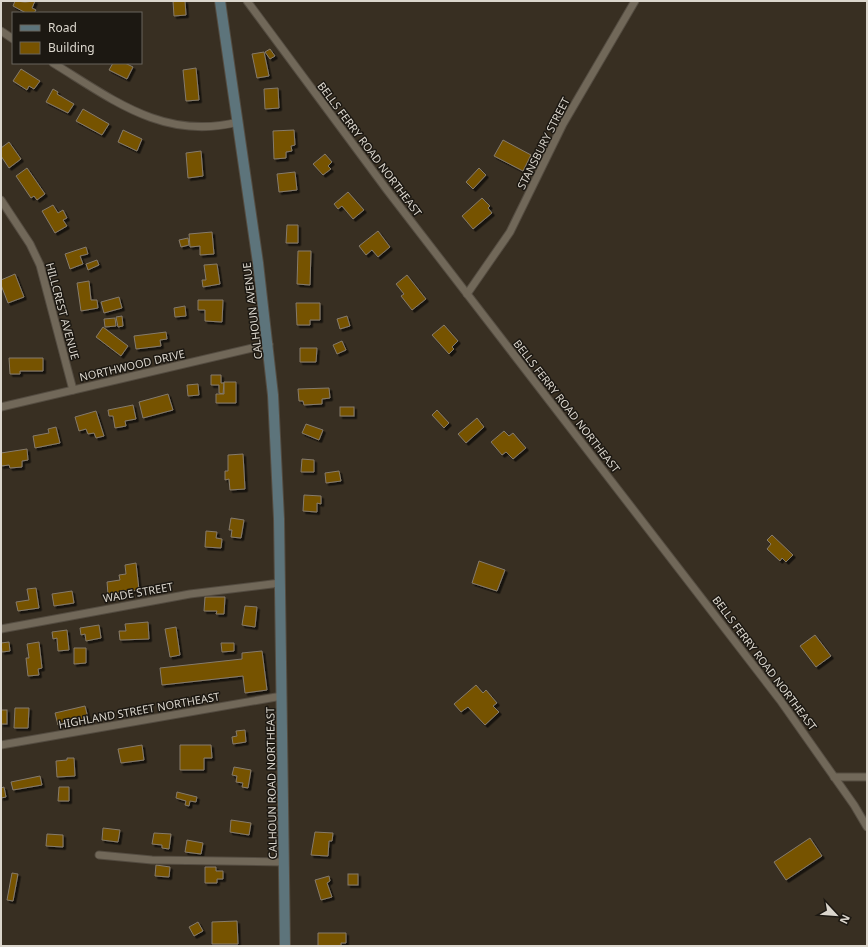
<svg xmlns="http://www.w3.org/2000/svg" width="868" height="947" font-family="'Noto Sans',sans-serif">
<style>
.building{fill:#765200;stroke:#857b6c;filter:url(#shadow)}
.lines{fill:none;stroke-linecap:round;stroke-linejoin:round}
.street-casing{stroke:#544c41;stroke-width:9}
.secondary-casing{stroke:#544c41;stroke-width:12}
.street{stroke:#716859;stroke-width:7}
.secondary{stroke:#5d747b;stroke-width:10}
.labels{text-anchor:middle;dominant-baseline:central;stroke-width:3;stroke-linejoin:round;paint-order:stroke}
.street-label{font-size:11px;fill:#dbd6cd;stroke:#1c1812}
</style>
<defs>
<filter id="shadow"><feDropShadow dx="2.5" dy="2.5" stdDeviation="0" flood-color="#0009"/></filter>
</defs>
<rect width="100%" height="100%" fill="#382f22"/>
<g class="building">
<polygon points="15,1 25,2 35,1 32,8 36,10 34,13 26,13 13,6"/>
<polygon points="173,1 185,1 186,15 174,16"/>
<polygon points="270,49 275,56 270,59 265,52"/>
<polygon points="264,52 269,76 257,78 252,54"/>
<polygon points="113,63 125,63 133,67 127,79 109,70"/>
<polygon points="196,68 199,100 186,101 183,70"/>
<polygon points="21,69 40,81 34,89 29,86 27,90 13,81"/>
<polygon points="278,88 279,108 265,109 264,89"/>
<polygon points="53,89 58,92 57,94 74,104 68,113 46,102"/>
<polygon points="83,109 109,124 102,135 76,121"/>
<polygon points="123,130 142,139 137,151 118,142"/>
<polygon points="294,130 295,145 291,146 292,151 286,152 286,158 274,159 273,131"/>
<polygon points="503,140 531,155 523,171 494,156"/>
<polygon points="9,142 21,159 9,168 1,156 1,148"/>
<polygon points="201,151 203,176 188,178 186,153"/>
<polygon points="325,154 332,162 328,166 331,169 323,175 313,164"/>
<polygon points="27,168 45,194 37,200 34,196 31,198 16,176"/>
<polygon points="479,168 486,175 473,189 466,182"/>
<polygon points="295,172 297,190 279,192 277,174"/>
<polygon points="348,192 364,210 353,219 342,206 338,209 334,204"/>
<polygon points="482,198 490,206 488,208 492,213 473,229 462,216"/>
<polygon points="53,205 58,213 63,210 67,218 63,220 67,226 55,233 42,211"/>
<polygon points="287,225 298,225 298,243 286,243"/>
<polygon points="378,231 390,247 378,257 372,250 366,255 359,246"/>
<polygon points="212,232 214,254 200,255 200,246 190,247 189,234"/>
<polygon points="188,238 189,245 181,247 179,240"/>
<polygon points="86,247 88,254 80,256 83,264 70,269 65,254"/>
<polygon points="298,251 311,251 310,285 297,284"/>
<polygon points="97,260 99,265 88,270 86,264"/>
<polygon points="217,264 220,284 203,287 202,280 206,280 204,265"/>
<polygon points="15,274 24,297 8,303 1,285 1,280"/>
<polygon points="407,275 426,299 412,310 401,296 404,294 396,284"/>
<polygon points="89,281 91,300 97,300 98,308 81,311 77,283"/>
<polygon points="119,297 122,308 104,313 101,302"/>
<polygon points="198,300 223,300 222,322 205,321 205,310 198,310"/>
<polygon points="296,303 320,303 320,320 310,320 310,325 297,325"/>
<polygon points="185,306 186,316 175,317 174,308"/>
<polygon points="122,316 123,326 118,327 116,317"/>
<polygon points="347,316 350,326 340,329 337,319"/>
<polygon points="115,318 116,326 105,327 104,319"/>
<polygon points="444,325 458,341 452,347 454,349 449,354 432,335"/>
<polygon points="103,327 128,346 121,356 96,337"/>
<polygon points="166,332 167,339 160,340 161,346 136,349 134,336"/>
<polygon points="342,341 346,350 337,354 333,345"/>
<polygon points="300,348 317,348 316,362 300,362"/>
<polygon points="9,358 43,358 43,371 20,371 20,374 10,374"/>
<polygon points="211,375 221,375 221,383 224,383 223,394 219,393 219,385 211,385"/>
<polygon points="224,382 236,382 236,403 216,403 216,394 224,394"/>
<polygon points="198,384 199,395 188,396 187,385"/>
<polygon points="329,388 330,398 322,399 322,404 304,405 303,401 299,401 298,389"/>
<polygon points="168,394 173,410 143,418 139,402"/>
<polygon points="133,405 136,419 125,421 126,426 115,428 113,416 109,416 108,410"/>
<rect x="340" y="407" width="14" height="9"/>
<polygon points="437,410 449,423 444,428 432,415"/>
<polygon points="96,411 104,436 96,438 94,433 88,434 86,429 79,431 75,417"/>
<polygon points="477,418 484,427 466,443 458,434"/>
<polygon points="306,424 323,430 319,440 302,433"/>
<polygon points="56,427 60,443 35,448 33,436 49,433 48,429"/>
<polygon points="504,431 509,436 513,433 526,448 513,459 506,452 502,455 491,442"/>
<polygon points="27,449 28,460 22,461 22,467 10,468 9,465 1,466 1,453"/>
<polygon points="243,454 245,489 230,490 229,479 225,480 225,471 228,471 228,455"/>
<polygon points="302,459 314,460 314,472 301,472"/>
<polygon points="339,471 341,481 326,483 325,473"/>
<polygon points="304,495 321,496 321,504 317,503 317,512 303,511"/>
<polygon points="231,518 244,520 241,538 231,537 232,530 229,530"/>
<polygon points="206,531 217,532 216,538 222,539 221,548 205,547"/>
<polygon points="772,535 793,555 786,562 782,558 780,561 767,549 771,544 767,540"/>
<polygon points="479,561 505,570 497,591 472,583"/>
<polygon points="136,563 139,590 108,594 107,582 120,580 119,575 126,574 125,565"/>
<polygon points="36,588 39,608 18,611 16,602 29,600 27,589"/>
<polygon points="72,591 74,603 54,606 52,594"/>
<polygon points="205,597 225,597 224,614 216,614 217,611 204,611"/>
<polygon points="245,606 257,607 255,627 242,625"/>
<polygon points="148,622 149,639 120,640 119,631 126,631 125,624"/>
<polygon points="99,625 101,638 86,641 85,634 81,635 80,628"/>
<polygon points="176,627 180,655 170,657 165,629"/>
<polygon points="67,630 69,650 58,651 57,638 53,639 52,632"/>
<polygon points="815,635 831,656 816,667 800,646"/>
<polygon points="9,642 10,651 2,652 1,643"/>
<polygon points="39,642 42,668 38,669 39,675 28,676 26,658 29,658 27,644"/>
<polygon points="221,643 234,643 234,651 222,652"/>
<polygon points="74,648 86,648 86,663 74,664"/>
<polygon points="262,651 267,690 245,693 243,676 162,685 160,668 242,659 242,653"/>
<polygon points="476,685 483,693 486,690 497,703 493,706 499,712 485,725 468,707 461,712 454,704"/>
<polygon points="85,706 88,718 58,725 55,713"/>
<polygon points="15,708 29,708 28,728 14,728"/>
<rect x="1" y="710" width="6" height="14"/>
<polygon points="245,730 246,742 233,744 232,737 237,736 236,731"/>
<polygon points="142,745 144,760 121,763 118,749"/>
<polygon points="180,745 211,745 212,758 204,758 204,770 180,770"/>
<polygon points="67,758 74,758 75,776 57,777 56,761 67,760"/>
<polygon points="234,767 251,770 248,788 242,787 243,783 236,782 237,776 232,775"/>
<polygon points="40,776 42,785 13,790 11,782"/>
<polygon points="4,787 6,797 1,798 1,788"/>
<polygon points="59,787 69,787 69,801 58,801"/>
<polygon points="177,792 197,797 196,802 190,801 189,806 185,805 186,801 176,798"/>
<polygon points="231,820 251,823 249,835 230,832"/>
<polygon points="103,828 120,830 118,842 102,840"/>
<polygon points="315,832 333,833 332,841 329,841 328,856 311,855"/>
<polygon points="154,833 171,834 169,849 162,848 162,845 152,844"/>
<polygon points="47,834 63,835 63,847 46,846"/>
<polygon points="810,838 822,856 786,880 774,862"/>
<polygon points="187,840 203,843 201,854 185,852"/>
<polygon points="156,865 170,867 169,877 155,876"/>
<polygon points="205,867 216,867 216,871 223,871 223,879 217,879 217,883 205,883"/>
<polygon points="12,873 18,874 13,901 7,900"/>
<rect x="348" y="874" width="10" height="11"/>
<polygon points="329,876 330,881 327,883 332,897 321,900 315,880"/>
<polygon points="237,921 238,944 212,944 212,922"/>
<polygon points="198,922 203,931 194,936 189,927"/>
<polygon points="318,933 346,933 346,943 341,943 341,946 318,946"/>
</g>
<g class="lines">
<g class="street-casing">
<g id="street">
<polyline points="247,1 387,190 780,700 854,805 867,827"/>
<polyline points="1,31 13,39"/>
<path d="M53,63c59,36 111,78 185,59"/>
<polyline points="1,200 30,244 40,265 73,390"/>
<polyline points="467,294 510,232 563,124 635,1"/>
<polyline points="1,407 269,344"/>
<polyline points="1,629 190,594 280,583"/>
<polyline points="1,745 282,696"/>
<polyline points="834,777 867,777"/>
<polyline points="99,855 152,860 284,862"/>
</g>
</g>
<g class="secondary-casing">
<polyline id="secondary" points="220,1 258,263 273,395 279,519 285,946"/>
</g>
<use href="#street" class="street"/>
<use href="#secondary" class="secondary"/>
</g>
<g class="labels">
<g class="street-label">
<text transform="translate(543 143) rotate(-63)">STANSBURY STREET</text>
<text transform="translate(370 149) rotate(53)">BELLS FERRY ROAD NORTHEAST</text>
<text transform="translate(63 311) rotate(75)">HILLCREST AVENUE</text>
<text transform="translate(252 311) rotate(-97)">CALHOUN AVENUE</text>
<text transform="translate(132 365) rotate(-13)">NORTHWOOD DRIVE</text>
<text transform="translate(567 406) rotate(52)">BELLS FERRY ROAD NORTHEAST</text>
<text transform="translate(138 592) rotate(-10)">WADE STREET</text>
<text transform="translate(765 663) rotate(53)">BELLS FERRY ROAD NORTHEAST</text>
<text transform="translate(139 710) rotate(-10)">HIGHLAND STREET NORTHEAST</text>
<text transform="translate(271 783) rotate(-91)">CALHOUN ROAD NORTHEAST</text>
</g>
</g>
<rect width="868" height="947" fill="none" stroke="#dbd6cd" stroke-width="4"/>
<rect x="12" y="12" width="130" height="52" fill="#1c1812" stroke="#68645d"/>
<rect x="20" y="25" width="20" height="6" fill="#5d747b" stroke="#68645d"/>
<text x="48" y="32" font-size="12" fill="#dbd6cd">Road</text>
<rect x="20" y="42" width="20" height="12" fill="#765200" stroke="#68645d"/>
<text x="48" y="52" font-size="12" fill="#dbd6cd">Building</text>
<g transform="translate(836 915) rotate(116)" stroke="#1c1812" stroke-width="3" paint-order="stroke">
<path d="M0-3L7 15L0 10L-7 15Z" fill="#dbd6cd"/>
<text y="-6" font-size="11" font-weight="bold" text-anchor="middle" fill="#dbd6cd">N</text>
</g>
</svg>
